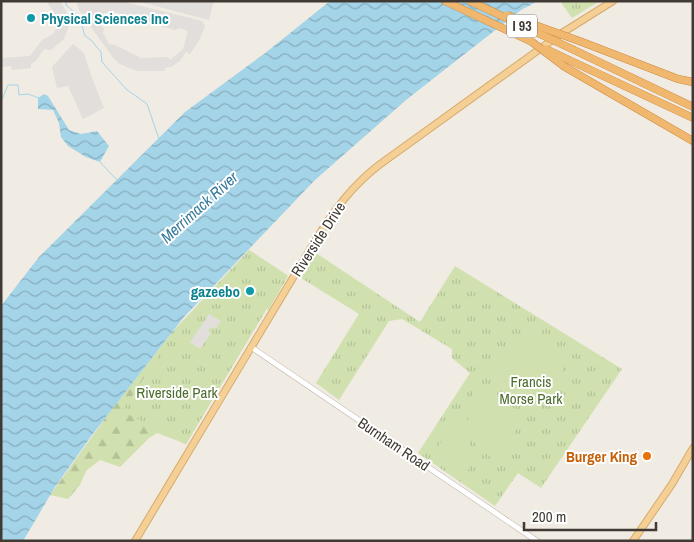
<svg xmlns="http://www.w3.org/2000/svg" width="694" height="542" font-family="'Archivo Narrow',sans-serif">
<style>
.forest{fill:url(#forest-firs)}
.park{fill:url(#park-tufts)}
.pitch{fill:#d0e1af}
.parking{fill:#e1dedb;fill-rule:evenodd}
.water{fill:url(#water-waves)}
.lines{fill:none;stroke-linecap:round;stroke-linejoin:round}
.stream{stroke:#a4d4e8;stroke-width:1}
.minor-casing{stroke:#bdb4aa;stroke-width:6}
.major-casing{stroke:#d7aa6a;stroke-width:8}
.highway-casing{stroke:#ce8a3f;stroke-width:8}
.minor{stroke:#fff;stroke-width:5}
.major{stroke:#f4d097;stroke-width:6}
.highway{stroke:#f0b76e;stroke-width:7}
.highway-bridge-casing{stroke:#ce8a3f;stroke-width:8;stroke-linecap:butt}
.highway-bridge{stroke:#f0b76e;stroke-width:7}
.culture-dot{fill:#0f9aa8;stroke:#fff;stroke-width:2}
.food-dot{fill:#e8710a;stroke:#fff;stroke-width:2}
.labels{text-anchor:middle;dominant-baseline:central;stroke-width:4;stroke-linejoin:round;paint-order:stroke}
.shield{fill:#fff;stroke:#7a7571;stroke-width:1}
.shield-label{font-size:14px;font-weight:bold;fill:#413a34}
.culture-label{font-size:15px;font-weight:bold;fill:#0d838f;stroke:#fff;text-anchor:start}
.street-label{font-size:15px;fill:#413a34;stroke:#fff}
.park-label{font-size:15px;fill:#4c6c2d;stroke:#fff}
.food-label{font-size:15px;font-weight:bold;fill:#c56008;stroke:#fff;text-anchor:end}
.water-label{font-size:16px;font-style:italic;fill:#367b9b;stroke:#fff}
</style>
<defs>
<pattern id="forest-firs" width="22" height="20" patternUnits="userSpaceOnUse" patternTransform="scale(1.25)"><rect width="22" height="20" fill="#d0e1af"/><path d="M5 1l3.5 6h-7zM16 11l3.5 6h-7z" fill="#b4c297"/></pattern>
<pattern id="park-tufts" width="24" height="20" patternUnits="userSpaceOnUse" patternTransform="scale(1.25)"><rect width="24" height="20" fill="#d0e1af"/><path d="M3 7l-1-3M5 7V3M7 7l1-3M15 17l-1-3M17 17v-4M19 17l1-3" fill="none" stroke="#b4c297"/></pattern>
<pattern id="water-waves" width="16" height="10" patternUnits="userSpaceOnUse" patternTransform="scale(1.25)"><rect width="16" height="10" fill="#a4d4e8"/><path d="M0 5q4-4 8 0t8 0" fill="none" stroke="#87adbd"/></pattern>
</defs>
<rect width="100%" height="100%" fill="#f0ebe3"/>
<polygon class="forest" points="249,250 288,276 268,311 267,307 274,296 186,444 157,433 149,438 120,467 100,460 86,471 80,485 68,499 50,495 109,413 175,329 206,299"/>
<g class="park">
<polygon points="560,1 600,1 572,18"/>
<polygon points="249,250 287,275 186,444 122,411 179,325"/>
<polygon points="316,253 420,322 455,266 622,369 541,488 518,473 495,506 418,453 470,373 452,358 452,349 402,319 389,321 339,400 316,383 359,314 301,278"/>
</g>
<g class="pitch">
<path d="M528,340c18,0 29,6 44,15l-33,51 -4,1 -52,-33c11,-19 24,-30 45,-34z"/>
<path d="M479,383l44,32 1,3 -29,43c-28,-25 -36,-44 -16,-78z"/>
<path d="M454,423c18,15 23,30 12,51l-29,-20 -1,-4z"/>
</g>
<g class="parking">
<polygon points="49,1 60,1 66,11 69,25 64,39 51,50 44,49 36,61 31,64 31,68 12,70 11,66 1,67 1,58 30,56 42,40 53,34 56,29 57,18 48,3"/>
<path d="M76,1h45l81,20 3,5 -5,13 -10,15 -4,-2 -6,9 -9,6 -6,1v3h-28l-17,-7 -6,-5 -35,-49zM110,11l65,19 5,-2 8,3 -5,18 -13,11 -2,-3 -27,1 -26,-13 -6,-1 -6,-11 1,-4 -8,-10 1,-2z"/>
<polygon points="137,1 214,1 209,20"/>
<polygon points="73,44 84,53 92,78 104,108 83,119 68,86 57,88 52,67"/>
<polygon points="209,314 221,321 216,329 211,327 208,331 211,333 201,348 198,348 190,342"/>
</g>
<g class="water">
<polygon points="330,1 538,1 521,10 406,100 315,180 184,317 92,435 55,487 23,541 1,541 1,306 39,257 185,112 264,54"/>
<polygon points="44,94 48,96 69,130 81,134 97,131 109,146 100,162 86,157 68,146 61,137 59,123 53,110 38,109 38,98"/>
</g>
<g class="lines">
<g class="stream">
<polyline points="66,1 66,5 75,13 78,19"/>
<polyline points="82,26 85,36 91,40 101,52 102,62 126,89 147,104 159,139"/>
<polyline points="1,102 8,85 18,85 19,95 28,94 39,98"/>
<polyline points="99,161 117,180"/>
</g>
<g class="minor-casing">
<polyline id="minor" points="251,347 537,541"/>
</g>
<g class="major-casing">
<g id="major">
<path d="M135,541l183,-305c17,-27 35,-51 61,-71l183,-132 51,-32"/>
<polyline points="633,541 672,484 693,448"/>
</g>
</g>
<g class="highway-casing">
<g id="highway">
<polyline points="445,1 532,42"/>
<polyline points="582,42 678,79 693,82"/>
<polyline points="574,50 693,107"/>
<polyline points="569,60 693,118"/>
<polyline points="565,67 693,141"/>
</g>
</g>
<use href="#minor" class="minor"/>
<use href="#major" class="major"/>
<use href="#highway" class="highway"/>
<g class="highway-bridge-casing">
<g id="highway-bridge">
<polyline points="470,1 574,50"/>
<polyline points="507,15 582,42"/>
<polyline points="532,42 565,67"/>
<polyline points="546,49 569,60"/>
</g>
</g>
<use href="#highway-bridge" class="highway-bridge"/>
</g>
<g class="culture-dot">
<circle cx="31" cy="18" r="5"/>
<circle cx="250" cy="291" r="5"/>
</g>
<circle class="food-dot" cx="647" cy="456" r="5"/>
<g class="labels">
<rect class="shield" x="507" y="14.5" width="30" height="23" rx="4"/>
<g class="shield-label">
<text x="522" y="26">I 93</text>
</g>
<g class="culture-label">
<text x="41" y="18">Physical Sciences Inc</text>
<text x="240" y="291" text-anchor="end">gazeebo</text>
</g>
<g class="street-label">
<text transform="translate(318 239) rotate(-57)">Riverside Drive</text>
<text transform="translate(394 444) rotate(34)">Burnham Road</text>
</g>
<g class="park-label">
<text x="531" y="381">Francis<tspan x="531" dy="17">Morse Park</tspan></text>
<text x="177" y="392">Riverside Park</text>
</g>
<g class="food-label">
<text x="637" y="456">Burger King</text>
</g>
<g class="water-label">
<text transform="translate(199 207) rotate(-42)">Merrimack River</text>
</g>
</g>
<rect width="694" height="542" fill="none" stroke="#413a34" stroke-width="5"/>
<path d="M524 522v8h132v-8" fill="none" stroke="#413a34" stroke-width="2.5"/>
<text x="532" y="522" font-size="15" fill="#413a34" stroke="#ffffff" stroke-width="4" paint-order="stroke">200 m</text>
</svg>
